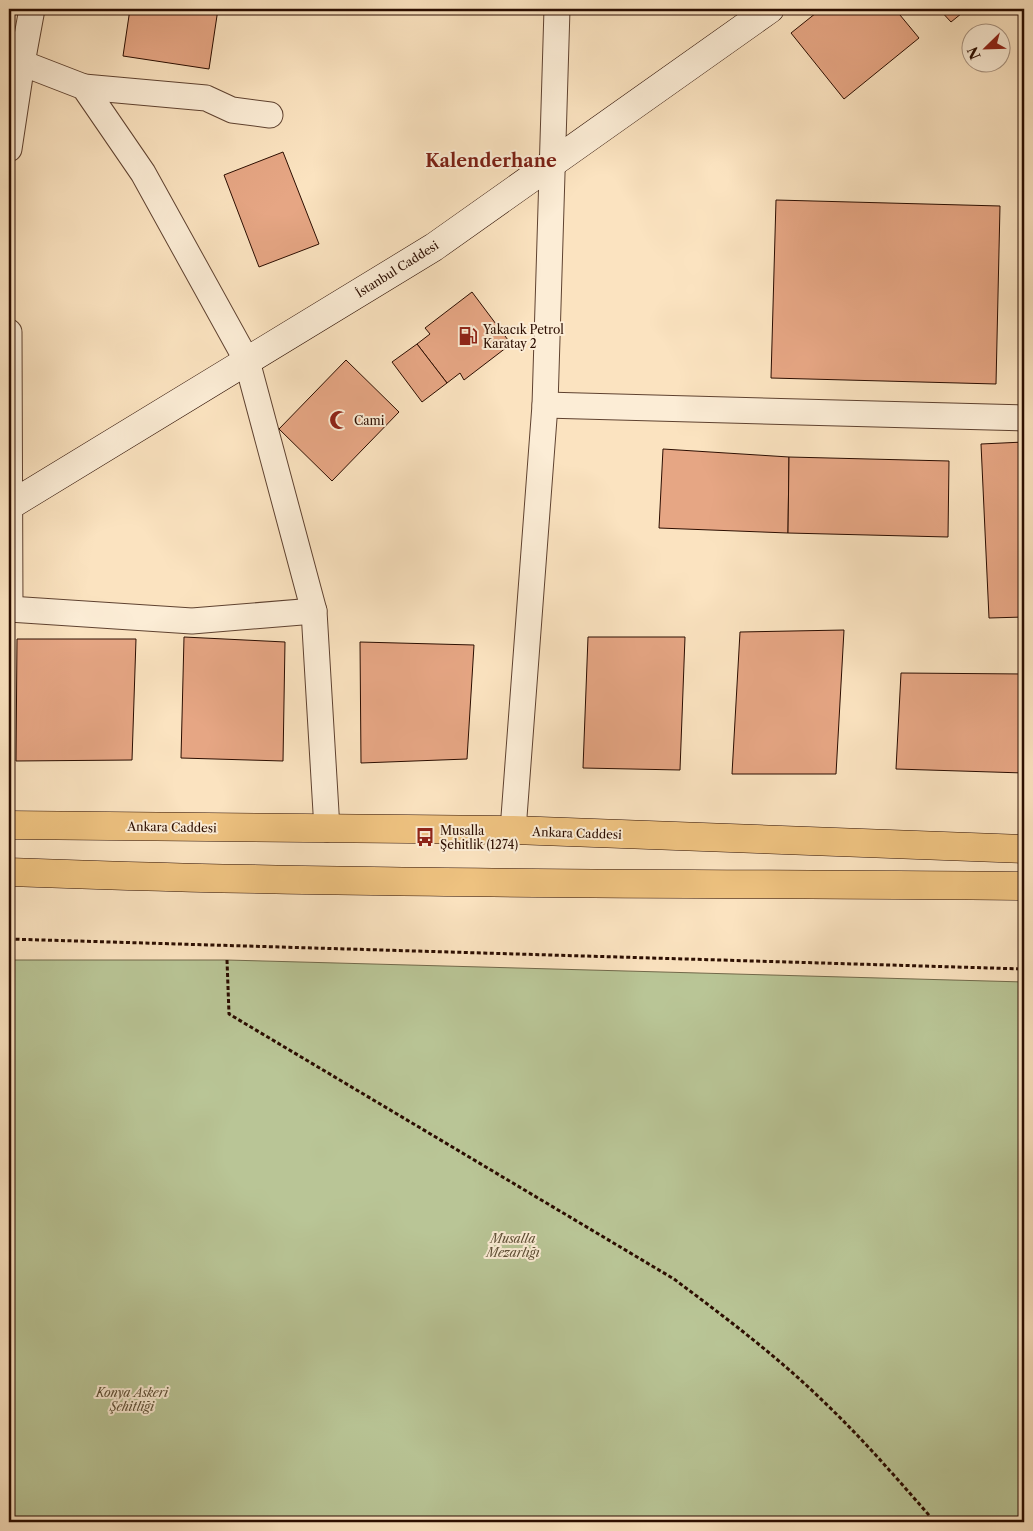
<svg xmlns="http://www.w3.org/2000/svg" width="1033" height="1531" font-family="'Libre Caslon Text',serif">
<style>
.green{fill:#b9c596;stroke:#72694b}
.building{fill:#e6a684;stroke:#2b0d00}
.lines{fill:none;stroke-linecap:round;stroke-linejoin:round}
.street-casing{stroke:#5f4230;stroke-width:27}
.secondary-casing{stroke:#2b0d00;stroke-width:29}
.primary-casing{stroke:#2b0d00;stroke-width:29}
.path{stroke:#2b0d00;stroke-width:3;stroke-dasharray:4 2.5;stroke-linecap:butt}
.street{stroke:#fcedd6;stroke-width:25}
.secondary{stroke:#fcedd6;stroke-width:28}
.primary{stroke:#eec280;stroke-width:28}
.labels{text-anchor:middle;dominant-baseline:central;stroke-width:4;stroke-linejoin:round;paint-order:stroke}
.street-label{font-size:12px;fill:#2b0d00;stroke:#fcedd6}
.poi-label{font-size:12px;fill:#2b0d00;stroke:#fcedd6;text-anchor:start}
.park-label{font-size:12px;font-style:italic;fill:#5d4d34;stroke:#fcedd6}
.district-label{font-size:18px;font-weight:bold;fill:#7a1f14;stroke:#fcedd6}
</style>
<rect width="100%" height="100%" fill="#fbe3c0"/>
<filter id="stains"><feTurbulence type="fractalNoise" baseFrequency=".004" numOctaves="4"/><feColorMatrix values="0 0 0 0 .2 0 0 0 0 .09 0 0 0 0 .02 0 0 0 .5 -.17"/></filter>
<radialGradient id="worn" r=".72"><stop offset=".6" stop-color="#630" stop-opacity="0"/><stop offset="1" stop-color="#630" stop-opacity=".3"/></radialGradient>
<polygon class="green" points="9,960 227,960 1024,982 1024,1522 9,1522"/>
<g class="building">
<polygon points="130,9 218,9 209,69 123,56"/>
<polygon points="821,9 895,9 919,38 844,99 791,33"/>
<polygon points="939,9 967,9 951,22"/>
<polygon points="283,152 319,244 259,267 224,175"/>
<polygon points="776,200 1000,206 996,384 771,378"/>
<polygon points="472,292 511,344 464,380 460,373 447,383 417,344 430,334 425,328"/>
<polygon points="417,344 447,383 422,402 392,362"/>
<polygon points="346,360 399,412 332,481 279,429"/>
<polygon points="1024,442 1024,617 989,618 981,444"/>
<polygon points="663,449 789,457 788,533 659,528"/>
<polygon points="789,457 949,461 948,537 788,533"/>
<polygon points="844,630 836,774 732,774 740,632"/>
<polygon points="184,637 285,642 283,761 181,758"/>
<polygon points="588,637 685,637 680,770 583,768"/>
<polygon points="17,639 136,639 132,760 16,761"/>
<polygon points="360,642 474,645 467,759 361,763"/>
<polygon points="901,673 1024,674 1024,773 896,769"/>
</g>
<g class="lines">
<g class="street-casing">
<g id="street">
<polyline points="22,63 84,87 143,173 247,361 314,611 327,829"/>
<polyline points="84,87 206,98 232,110 270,115"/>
<polyline points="9,149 22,63 32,9"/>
<polyline points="9,332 10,609"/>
<polyline points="545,405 1024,418"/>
<polyline points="9,609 192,621 314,611"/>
<polyline points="513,830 545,405 557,9"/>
</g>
</g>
<g class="secondary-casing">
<polyline id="secondary" points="9,506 434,247 770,9"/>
</g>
<g class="primary-casing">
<g id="primary">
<polyline points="9,825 513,830 1024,849"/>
<path d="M9,872c338,13 677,11 1015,14"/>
</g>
</g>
<g class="path">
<polyline points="9,939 1024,969"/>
<path d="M227,960l2,54 445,265c52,39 104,78 150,123 40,38 75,79 111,120"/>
</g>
<use href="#street" class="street"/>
<use href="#secondary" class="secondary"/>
<use href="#primary" class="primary"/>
</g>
<defs>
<g id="fuel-bare" transform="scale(1.5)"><path d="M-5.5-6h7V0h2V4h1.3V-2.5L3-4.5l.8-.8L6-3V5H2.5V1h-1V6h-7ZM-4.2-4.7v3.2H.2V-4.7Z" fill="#8f2418" stroke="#fcedd6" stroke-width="2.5" paint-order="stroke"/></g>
<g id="mosque-bare" transform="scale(1.5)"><path d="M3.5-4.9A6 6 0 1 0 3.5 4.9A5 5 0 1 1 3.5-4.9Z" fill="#8f2418" stroke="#fcedd6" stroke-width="2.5" paint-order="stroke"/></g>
<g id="bus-bare" transform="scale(1.5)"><path d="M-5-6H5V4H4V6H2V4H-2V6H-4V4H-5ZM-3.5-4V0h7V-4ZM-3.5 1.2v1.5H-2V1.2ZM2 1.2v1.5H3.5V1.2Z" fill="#8f2418" stroke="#fcedd6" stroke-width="2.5" paint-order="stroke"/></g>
</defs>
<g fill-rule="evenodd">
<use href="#fuel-bare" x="468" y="336"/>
<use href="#mosque-bare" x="339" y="420"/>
<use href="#bus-bare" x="425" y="837"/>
</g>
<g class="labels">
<g class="street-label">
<text transform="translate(397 269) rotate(-32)">İstanbul Caddesi</text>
<text transform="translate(172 827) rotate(1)">Ankara Caddesi</text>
<text transform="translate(577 833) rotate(2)">Ankara Caddesi</text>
</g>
<g class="poi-label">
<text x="483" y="329">Yakacık Petrol<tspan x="483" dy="14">Karatay 2</tspan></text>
<text x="354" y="420">Cami</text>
<text x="440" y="830">Musalla<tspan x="440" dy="14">Şehitlik (1274)</tspan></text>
</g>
<g class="park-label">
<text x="513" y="1238">Musalla<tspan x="513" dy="14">Mezarlığı</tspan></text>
<text x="132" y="1392">Konya Askeri<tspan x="132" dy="14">Şehitliği</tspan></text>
</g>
<g class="district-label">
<text x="491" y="161">Kalenderhane</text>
</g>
</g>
<rect width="1033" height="1531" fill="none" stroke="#fbe3c0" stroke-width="30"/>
<rect x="10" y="10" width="1013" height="1511" fill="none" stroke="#2b0d00" stroke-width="2.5"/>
<rect x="15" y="15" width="1003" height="1501" fill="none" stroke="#2b0d00"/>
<g transform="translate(986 48) rotate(247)"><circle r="24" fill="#fcedd6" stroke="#a89380"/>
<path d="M0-4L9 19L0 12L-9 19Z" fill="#8f2418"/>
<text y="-8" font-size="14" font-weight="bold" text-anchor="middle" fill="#2b0d00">N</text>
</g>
<rect width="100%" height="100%" filter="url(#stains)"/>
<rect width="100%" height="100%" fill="url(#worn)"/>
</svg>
